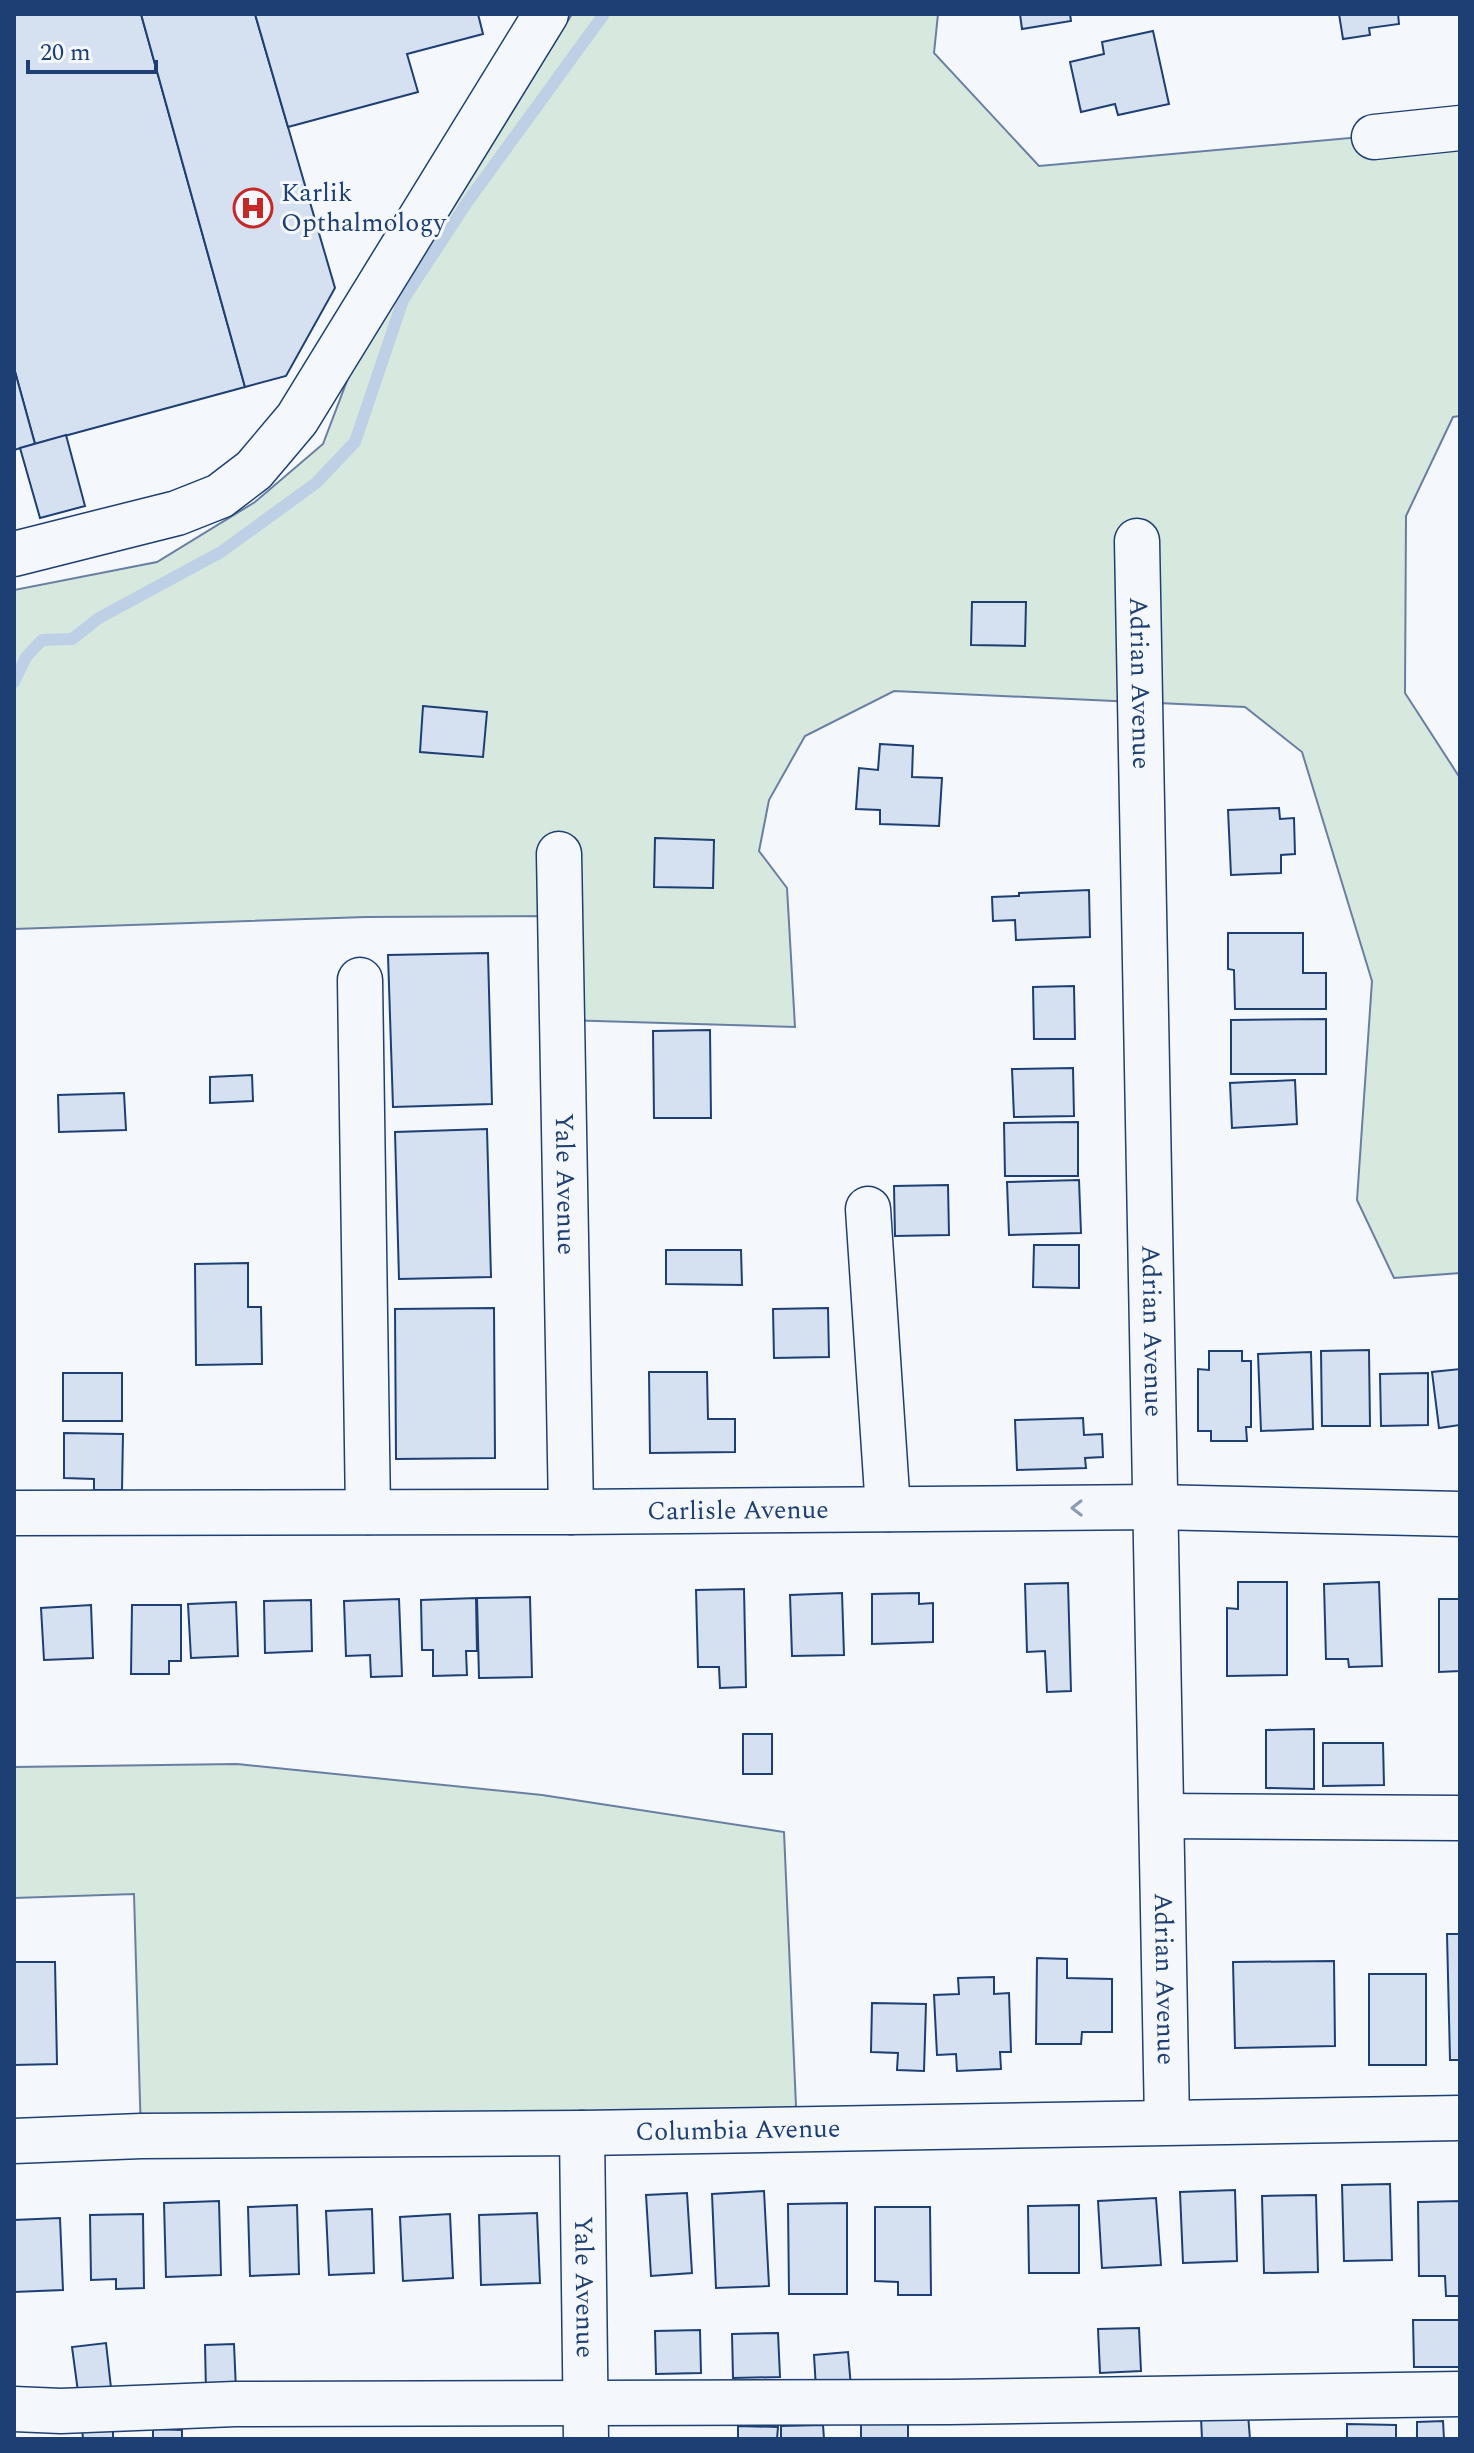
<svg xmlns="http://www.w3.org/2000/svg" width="1474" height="2453" font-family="Spectral,serif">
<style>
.green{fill:#d7e8df;stroke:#687fa3;stroke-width:2}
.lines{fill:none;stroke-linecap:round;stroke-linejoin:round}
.stream{stroke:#bed0e5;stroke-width:12}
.building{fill:#d5e0f0;stroke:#1d3f73;stroke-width:2}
.minor-casing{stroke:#1d3f73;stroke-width:47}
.minor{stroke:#f4f7fb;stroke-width:44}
.oneway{stroke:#889bb7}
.labels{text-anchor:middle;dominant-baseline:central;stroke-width:6;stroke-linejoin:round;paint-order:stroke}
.poi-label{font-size:26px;fill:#1d3f73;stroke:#f4f7fb;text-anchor:start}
.street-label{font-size:26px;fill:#1d3f73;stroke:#f4f7fb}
</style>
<rect width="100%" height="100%" fill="#f4f7fb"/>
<g class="green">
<polygon points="572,14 938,14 934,53 1039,166 1460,128 1460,416 1453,417 1406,516 1405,693 1460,778 1460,1273 1394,1278 1357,1200 1372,981 1302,752 1245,707 894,691 805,736 769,800 759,851 787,888 795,1027 563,1020 560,916 366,917 14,929 14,590 157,562 255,502 323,444 350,373"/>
<polygon points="237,1764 542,1795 784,1832 797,2129 141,2136 134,1894 14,1898 14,1767"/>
</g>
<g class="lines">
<polyline class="stream" points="14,682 26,657 42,640 72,639 99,618 221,552 316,483 355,442 403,300 468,201 604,14"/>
</g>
<g class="building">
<polygon points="14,14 141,14 245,387 35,444 14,368"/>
<polygon points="141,14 255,14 335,288 286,376 245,387"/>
<polygon points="255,14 478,14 483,34 407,54 418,92 288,127"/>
<polygon points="1020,14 1070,14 1071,21 1022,29"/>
<polygon points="1339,14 1398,14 1399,24 1369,28 1370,35 1343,39"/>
<polygon points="1153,31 1169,104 1118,115 1115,104 1081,112 1070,62 1104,54 1102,42"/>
<polygon points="14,368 35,444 14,450"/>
<polygon points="66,435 85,506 40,518 20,448"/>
<polygon points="972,602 1026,602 1025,646 971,645"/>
<polygon points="423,706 487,712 483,757 420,752"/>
<polygon points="880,744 913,746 912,777 942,778 939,826 880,824 880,810 856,809 859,768 878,770"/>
<polygon points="1279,808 1280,819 1294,818 1295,854 1281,855 1281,873 1231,875 1228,810"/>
<polygon points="655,838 714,840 713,888 654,887"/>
<polygon points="1089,890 1090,937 1016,940 1015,920 993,921 992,897 1019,896 1019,893"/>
<polygon points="1228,933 1303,933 1303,973 1326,973 1326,1009 1235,1009 1234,970 1228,969"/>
<polygon points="488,953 492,1104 393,1107 388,955"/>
<polygon points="1074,986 1075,1039 1034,1039 1033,987"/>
<polygon points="1326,1019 1326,1074 1231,1074 1231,1020"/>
<polygon points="710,1030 711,1118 654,1118 653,1031"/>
<polygon points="1073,1068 1074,1116 1014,1117 1012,1069"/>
<polygon points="252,1075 253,1101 210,1103 210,1077"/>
<polygon points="1295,1080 1297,1124 1232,1128 1230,1083"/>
<polygon points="124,1093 126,1130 59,1132 58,1095"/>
<polygon points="1078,1122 1078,1176 1005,1176 1004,1123"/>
<polygon points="487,1129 491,1277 399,1279 395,1132"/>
<polygon points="1079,1180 1081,1233 1009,1235 1007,1182"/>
<polygon points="948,1185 949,1235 895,1236 894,1186"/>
<polygon points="1034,1245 1079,1245 1079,1288 1033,1287"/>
<polygon points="666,1250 741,1250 742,1285 666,1284"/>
<polygon points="248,1263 248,1307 261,1307 262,1364 196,1365 195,1264"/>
<polygon points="494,1308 495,1458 396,1459 395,1309"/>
<polygon points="828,1308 829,1357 774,1358 773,1309"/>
<polygon points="1369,1350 1370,1426 1322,1426 1321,1351"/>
<polygon points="1209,1351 1242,1351 1242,1361 1251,1361 1251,1427 1246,1427 1247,1441 1211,1441 1211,1431 1198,1431 1198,1369 1209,1370"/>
<polygon points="1311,1352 1313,1429 1261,1431 1258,1354"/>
<polygon points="1460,1369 1460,1425 1439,1428 1432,1372"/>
<polygon points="649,1372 707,1372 708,1419 735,1419 735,1452 650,1453"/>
<rect x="63" y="1373" width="59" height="48"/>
<polygon points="1428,1373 1428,1425 1381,1426 1380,1374"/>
<polygon points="1083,1418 1084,1435 1102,1434 1103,1457 1085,1458 1086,1468 1017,1470 1015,1420"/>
<polygon points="64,1433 123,1434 122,1490 94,1490 94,1479 64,1478"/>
<polygon points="1238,1582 1287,1582 1287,1675 1227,1676 1227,1608 1238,1609"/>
<polygon points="1379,1582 1382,1666 1349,1667 1348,1659 1326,1659 1324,1584"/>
<polygon points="1068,1583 1071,1691 1047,1692 1045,1651 1027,1652 1025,1584"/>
<polygon points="744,1589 746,1687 720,1688 719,1667 698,1667 696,1590"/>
<polygon points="842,1593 844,1655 792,1656 790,1595"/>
<polygon points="919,1593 919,1604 933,1603 933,1642 872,1644 872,1594"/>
<polygon points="530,1597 532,1677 479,1678 477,1598"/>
<polygon points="476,1598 477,1651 466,1651 467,1675 433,1676 433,1650 422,1650 421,1600"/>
<polygon points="399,1599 402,1676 371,1677 370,1655 346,1656 344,1601"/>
<polygon points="1439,1599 1460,1599 1460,1671 1439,1672"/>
<polygon points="311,1600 312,1651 265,1653 264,1601"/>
<polygon points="236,1602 238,1656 191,1658 188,1604"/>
<polygon points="91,1605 93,1658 44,1660 41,1608"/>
<polygon points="132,1605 181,1605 181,1661 169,1661 169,1674 131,1674"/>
<polygon points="1314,1729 1314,1789 1266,1788 1266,1730"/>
<rect x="743" y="1734" width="29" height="40"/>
<polygon points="1323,1743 1383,1743 1384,1785 1323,1786"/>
<polygon points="1447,1934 1460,1934 1460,2060 1450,2060"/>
<polygon points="1037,1958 1067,1959 1067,1978 1112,1979 1112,2032 1082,2032 1081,2044 1036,2044"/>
<polygon points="1334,1961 1335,2046 1235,2048 1233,1962"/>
<polygon points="15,1962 55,1962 57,2064 14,2065"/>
<rect x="1369" y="1974" width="57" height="91"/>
<polygon points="994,1977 994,1994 1009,1993 1011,2052 1000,2052 1001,2069 957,2071 956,2054 937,2055 934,1995 959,1994 958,1978"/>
<polygon points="872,2003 926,2004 924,2071 897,2070 898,2053 871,2052"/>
<polygon points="1390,2184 1392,2260 1344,2261 1342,2185"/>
<polygon points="1235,2190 1237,2261 1183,2263 1180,2192"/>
<polygon points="764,2191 769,2286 716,2288 712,2194"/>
<polygon points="687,2193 692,2273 651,2276 646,2195"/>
<polygon points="1316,2195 1318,2272 1264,2273 1262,2196"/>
<polygon points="1156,2198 1161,2265 1102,2268 1098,2201"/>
<polygon points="219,2201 221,2275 166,2277 164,2203"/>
<polygon points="1460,2201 1460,2296 1446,2296 1445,2276 1419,2276 1418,2202"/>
<polygon points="847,2203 847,2294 789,2294 788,2204"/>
<polygon points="297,2205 299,2274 250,2276 248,2207"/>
<polygon points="1079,2205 1079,2273 1029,2273 1028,2206"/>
<polygon points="875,2207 930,2207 931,2295 898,2295 898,2282 875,2281"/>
<polygon points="372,2209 374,2273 329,2275 326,2211"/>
<polygon points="537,2213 540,2283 481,2285 479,2215"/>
<polygon points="143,2214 144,2288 116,2289 116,2279 91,2280 90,2215"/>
<polygon points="450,2214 453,2278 403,2281 400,2217"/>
<polygon points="60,2218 63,2290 14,2292 14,2220"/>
<polygon points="1413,2320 1459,2320 1459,2367 1414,2367"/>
<polygon points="1139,2328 1141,2371 1100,2373 1098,2329"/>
<polygon points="700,2330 701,2373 656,2374 655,2331"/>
<polygon points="778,2333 780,2377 733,2378 732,2334"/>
<polygon points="106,2343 111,2388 78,2392 72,2347"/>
<polygon points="234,2344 236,2390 206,2392 205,2345"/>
<polygon points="848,2352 851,2387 816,2389 814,2355"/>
<polygon points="1248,2414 1250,2439 1202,2439 1201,2417"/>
<polygon points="1443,2421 1444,2439 1417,2439 1417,2422"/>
<polygon points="908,2423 908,2439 861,2439 861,2424"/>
<polygon points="1347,2424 1396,2425 1396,2439 1347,2439"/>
<polygon points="113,2425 113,2439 83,2439 82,2427"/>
<polygon points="823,2425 824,2439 781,2439 781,2426"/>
<polygon points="738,2426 778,2427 777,2439 738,2439"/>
<polygon points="153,2429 182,2430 182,2439 153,2439"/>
</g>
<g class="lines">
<g class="minor-casing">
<g id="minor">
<polyline points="1374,137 1460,128"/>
<path id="s1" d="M1137,541l30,1581"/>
<polyline points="14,554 177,513 220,496 254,470 297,419 546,14"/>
<path id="s2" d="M559,854l12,658"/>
<polyline points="360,980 368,1512"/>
<polyline points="868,1209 888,1509"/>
<path id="s3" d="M14,1513l557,-1 584,-5 305,7"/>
<polyline points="1162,1816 1460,1818"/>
<path id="s4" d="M582,2133l4,306"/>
<path id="s5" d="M14,2141l127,-5 441,-3 878,-15"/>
<polyline points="14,2409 61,2411 235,2404 950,2402 1460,2394"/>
</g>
</g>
<use href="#minor" class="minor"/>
</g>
<defs><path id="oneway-chevron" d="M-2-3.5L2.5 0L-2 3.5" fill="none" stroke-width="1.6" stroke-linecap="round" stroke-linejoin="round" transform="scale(2)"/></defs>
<use class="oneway" href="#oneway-chevron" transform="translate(1077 1508) rotate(179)"/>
<defs>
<g id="hospital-ring" transform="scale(2)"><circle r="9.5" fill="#f4f7fb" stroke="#c62828" stroke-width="1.5"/><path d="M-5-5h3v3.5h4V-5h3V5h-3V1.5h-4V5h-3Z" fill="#c62828"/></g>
</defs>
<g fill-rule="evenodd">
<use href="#hospital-ring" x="253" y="208"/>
</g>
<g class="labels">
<g class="poi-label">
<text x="281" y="193">Karlik<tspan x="281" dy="30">Opthalmology</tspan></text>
</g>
<g class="street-label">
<text stroke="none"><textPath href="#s1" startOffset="142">Adrian Avenue</textPath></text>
<text stroke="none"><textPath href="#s2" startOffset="330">Yale Avenue</textPath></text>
<text stroke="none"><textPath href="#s1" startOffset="790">Adrian Avenue</textPath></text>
<text stroke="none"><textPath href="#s3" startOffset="724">Carlisle Avenue</textPath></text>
<text stroke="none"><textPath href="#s1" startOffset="1438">Adrian Avenue</textPath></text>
<text stroke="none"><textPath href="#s5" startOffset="724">Columbia Avenue</textPath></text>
<text stroke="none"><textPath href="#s4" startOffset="154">Yale Avenue</textPath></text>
</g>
</g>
<rect width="1474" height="2453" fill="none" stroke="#1d3f73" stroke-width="32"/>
<path d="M28 60v12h128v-12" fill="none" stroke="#1d3f73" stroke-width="4"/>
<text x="40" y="60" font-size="24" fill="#1d3f73" stroke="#f4f7fb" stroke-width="6" paint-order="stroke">20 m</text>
</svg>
